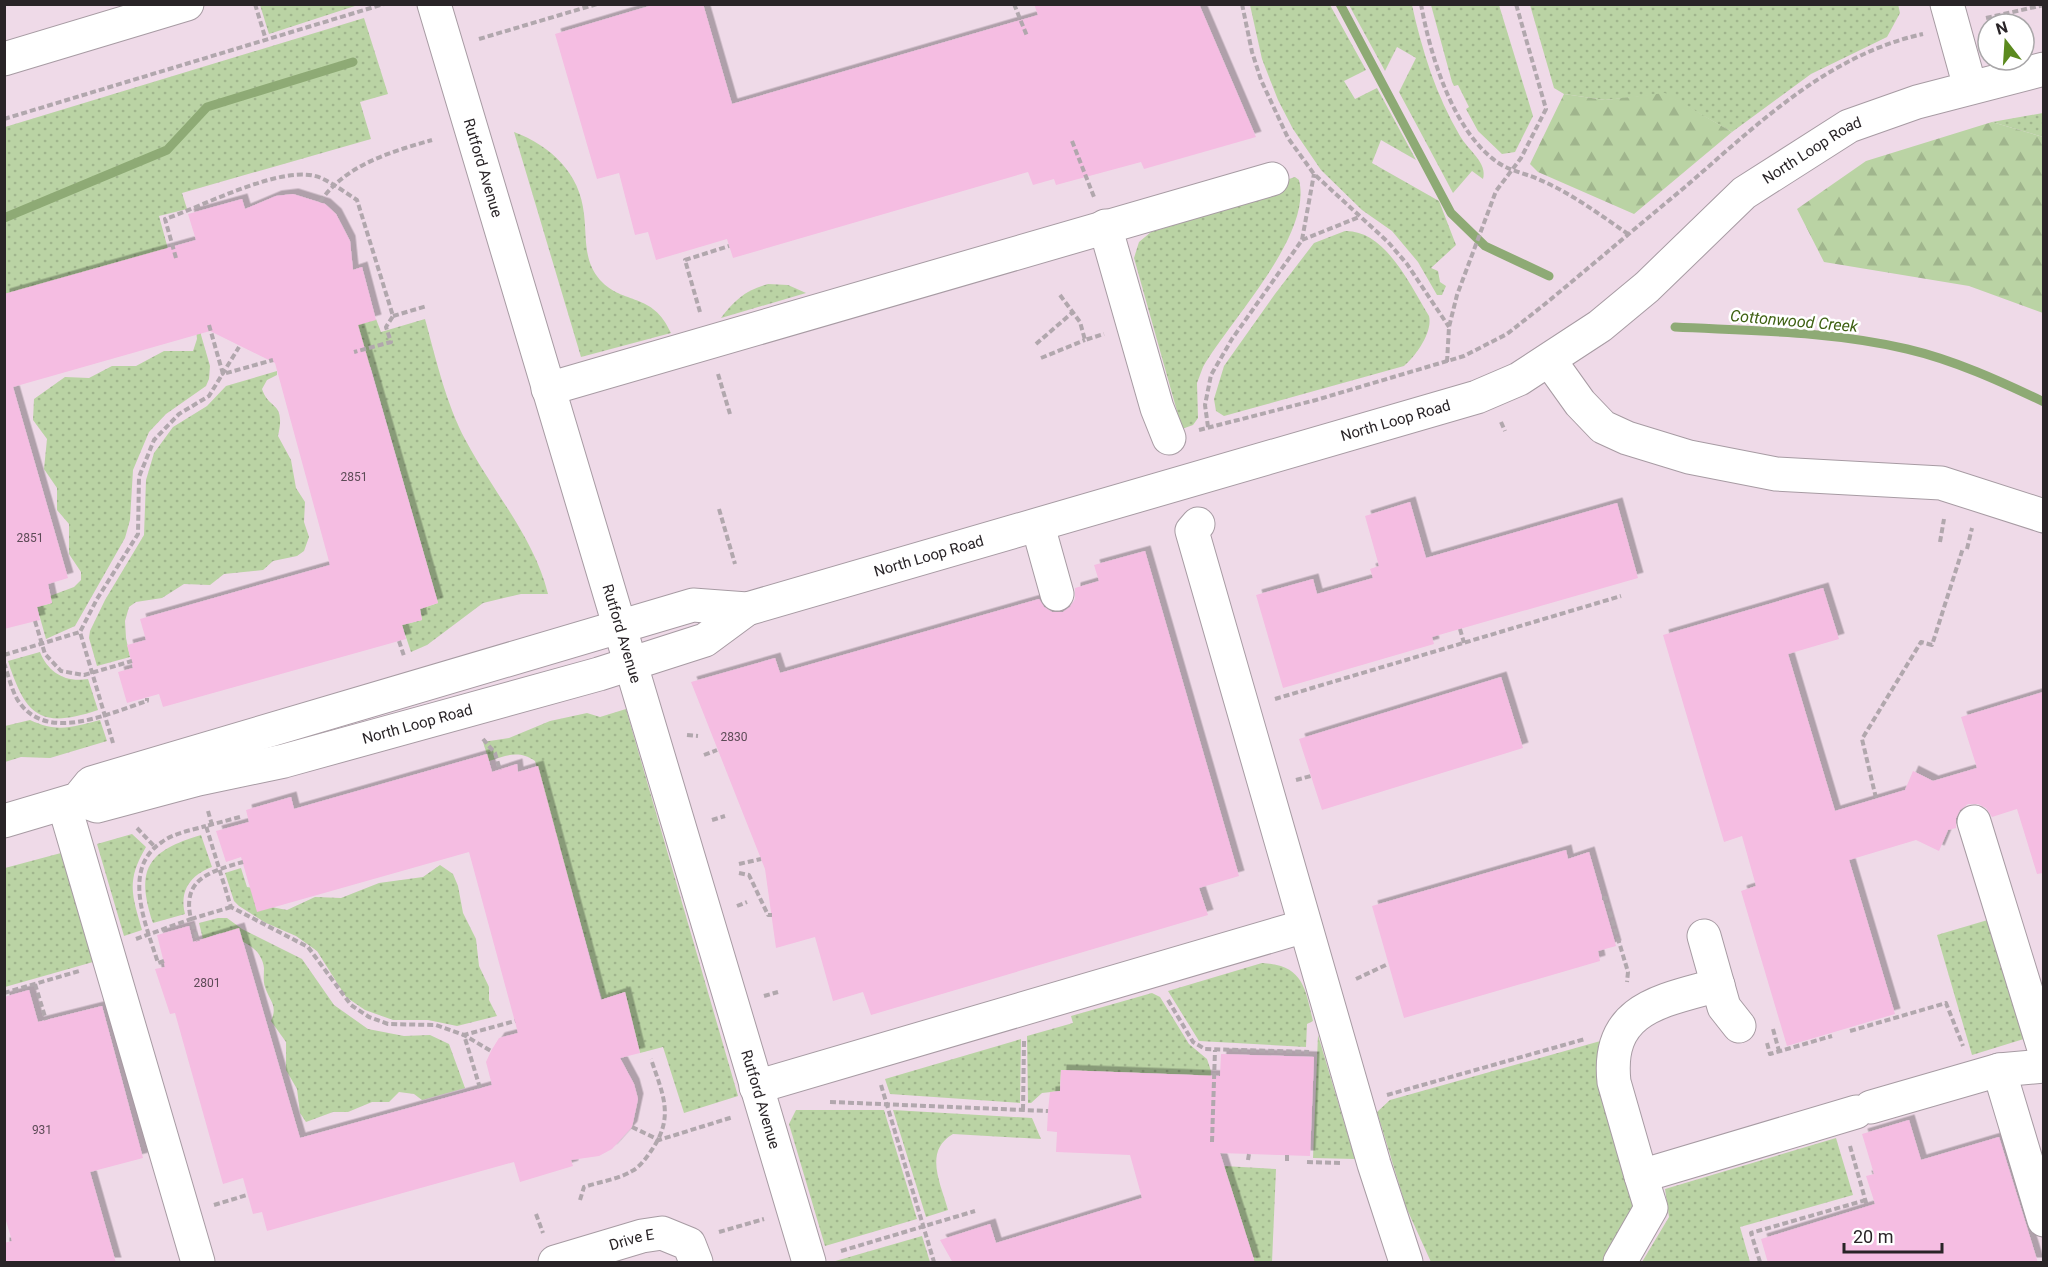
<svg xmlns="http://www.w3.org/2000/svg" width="2048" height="1267" font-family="Roboto,sans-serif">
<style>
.built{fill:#efdae8;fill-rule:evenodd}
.grass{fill:url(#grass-dots)}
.forest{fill:url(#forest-firs)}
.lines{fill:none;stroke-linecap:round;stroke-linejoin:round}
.stream{stroke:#8eaa75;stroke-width:9}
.building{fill:#f5bde2;filter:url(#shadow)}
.minor-casing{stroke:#a79ba3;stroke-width:35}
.path{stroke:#b1a7ad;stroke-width:4;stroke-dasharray:6 3;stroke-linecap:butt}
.minor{stroke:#fff;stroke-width:33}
.labels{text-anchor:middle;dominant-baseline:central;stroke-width:5;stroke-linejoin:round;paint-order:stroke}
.number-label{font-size:12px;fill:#5c4a56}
.street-label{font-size:15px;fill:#292427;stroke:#fff}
.water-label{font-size:16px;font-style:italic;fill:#3e6012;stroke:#fff}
</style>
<defs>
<pattern id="grass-dots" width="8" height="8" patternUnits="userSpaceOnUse" patternTransform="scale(1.5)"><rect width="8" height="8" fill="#bad3a4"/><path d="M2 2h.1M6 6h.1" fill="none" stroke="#a0b58d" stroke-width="1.8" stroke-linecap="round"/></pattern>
<pattern id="forest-firs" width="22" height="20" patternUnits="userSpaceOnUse" patternTransform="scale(1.5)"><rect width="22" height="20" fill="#bad3a4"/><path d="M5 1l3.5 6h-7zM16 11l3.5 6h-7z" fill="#a0b58d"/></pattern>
<filter id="shadow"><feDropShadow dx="5.5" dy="-5.5" stdDeviation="0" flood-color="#0004"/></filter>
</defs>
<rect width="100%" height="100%" fill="#f4e7ef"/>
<path class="built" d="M5,5h2038v1257h-2038zM1988,24h36v36h-36z"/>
<g class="grass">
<polygon points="361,4 269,34 260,5 261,4"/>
<polygon points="1898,4 1900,13 1887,37 1811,74 1732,132 1665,94 1605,100 1564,94 1554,88 1530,5"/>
<polygon points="1250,5 1330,5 1366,70 1344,81 1355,99 1377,88 1416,160 1381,140 1372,163 1439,201 1456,245 1431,268 1438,271 1440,282 1446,286 1442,295 1437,295 1418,262 1392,231 1362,210 1321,170 1293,129 1278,100 1262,59"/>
<path d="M1349,5h63c10,46 24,90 48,131 8,14 28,27 23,43l-11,-8 -19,22 -54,-101 17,-34 -19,-11 -12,24z"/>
<polygon points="1431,5 1499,5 1533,116 1515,152 1502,154 1478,131 1466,109 1469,107 1458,85 1454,86 1452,82"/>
<polygon points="364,18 388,94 360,102 371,139 182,193 187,209 159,216 171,260 5,294 5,127"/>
<polygon points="2043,113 2043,137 1992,122"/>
<path d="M514,132c37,14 66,41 70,82 3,25 -1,46 16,66 24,26 52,11 71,53l-90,24z"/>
<path d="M1295,177l4,3c14,55 -69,140 -96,187l-6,16 1,35 -5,7 -11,4 -48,-171 5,-16 12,-10 126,-38 -3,-10z"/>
<path d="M1345,231c41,-1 66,56 84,85 4,16 -13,40 -25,50l-180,50 -8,-5 -2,-12 10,-33 51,-72 39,-51z"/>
<path d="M768,284l20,1 18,8 -85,25c13,-18 25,-28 47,-34z"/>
<path d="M376,319l5,13 44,-13c11,40 21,85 41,122 27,51 68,96 82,153h-27l-38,9 -56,42 -16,7 -9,-27 20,-5 -2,-11 18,-6 -67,-235 -24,-40z"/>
<polygon points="199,328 210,366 209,379 206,386 166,414 149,432 133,470 130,520 125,538 75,626 46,639 37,607 52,603 50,596 74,587 81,580 81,572 69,554 69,524 57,510 57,488 44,469 47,439 33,420 34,399 65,377 89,378 112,366 136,366 164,351 193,351 197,339 196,329"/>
<path d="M277,371v4l-10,5 -5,9c7,22 24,11 16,47l13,24 5,28 9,14 -1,20 5,15 -5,14 -7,5 -24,5 -10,9 -39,4 -14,11 -26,-1 -22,14 -26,4 -7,5 -4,14 1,17 4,19 -33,9 -8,-28 1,-7 15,-31 39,-65 2,-55 8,-27 19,-26 34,-21 19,-20z"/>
<path d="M40,652c8,20 25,31 48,27l10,31c-57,19 -72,7 -90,-49z"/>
<path d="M626,709l112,387 -54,17 -21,-66 -23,6 -15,-61 -23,7 -67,-238c-16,-11 -28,-6 -46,0l-6,-19 26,-4 41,-17 37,-8 13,4z"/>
<path d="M30,720c28,13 42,7 70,0l7,21 -57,17 -29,-1 -16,5v-36z"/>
<path d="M132,834l14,13c-20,34 -14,47 -4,83l-18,6 -27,-92z"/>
<path d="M201,835l11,32c-21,8 -33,23 -27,47l-32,9c-18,-55 -5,-72 48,-88z"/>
<polygon points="61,853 93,962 5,987 5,868"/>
<polygon points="440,865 453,874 458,886 463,913 476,939 479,966 489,987 489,1000 497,1016 457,1026 428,1020 393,1020 365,1010 346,997 317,951 296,936 266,923 239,906 234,901 225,873 241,868 247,887 253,888 266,906 287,910 315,897 341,898 379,883 423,877"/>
<path d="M218,918h9l15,11 60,30 32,46 34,24 36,7 26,-1 19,9 16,44 -43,12 -8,-6 -15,-2 -10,10h-17l-24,10h-15l-27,10 -6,-9 -3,-24 -11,-19v-28l-15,-21c7,-16 -1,-19 -6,-34 -2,-6 -1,-13 -1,-19 -3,-22 -24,-29 -42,-32l-2,-3 -17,6 -4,-16z"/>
<polygon points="1991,919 2027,1038 1972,1055 1937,935"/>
<path d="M1262,963c41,2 43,24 51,58l-6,3 -1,23 -107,-6 -31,-50z"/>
<polygon points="1152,993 1160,997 1189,1044 1207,1059 1211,1071 1208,1140 1198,1075 1061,1070 1060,1091 1042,1093 1031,1103 1028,1103 1027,1036 1073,1023 1071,1016"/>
<polygon points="1318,1035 1355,1159 1313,1158"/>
<polygon points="1021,1039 1020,1103 890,1094 885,1079"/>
<polygon points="1604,1040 1597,1057 1596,1075 1633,1205 1603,1262 1431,1262 1406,1207 1377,1112 1390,1100"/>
<polygon points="796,1110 884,1110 917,1219 825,1246 789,1124"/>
<path d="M893,1110l139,8 9,21 -88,-5c-30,17 -12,50 -5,76l-22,7z"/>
<polygon points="1836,1138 1853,1195 1740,1227 1750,1262 1642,1262 1669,1217 1665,1189"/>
<polygon points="1224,1166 1276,1169 1272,1262 1245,1262 1254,1259"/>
<polygon points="922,1236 930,1262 832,1262"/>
</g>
<g class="forest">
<polygon points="1665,93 1732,132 1634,214 1538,172 1530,164 1564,94 1605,100"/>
<polygon points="1992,122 2043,137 2043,313 1969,286 1824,262 1797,209 1866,161"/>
</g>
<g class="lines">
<g class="stream">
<polyline points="1340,4 1451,213 1485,246 1549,276"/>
<polyline points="4,218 167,150 207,107 353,62"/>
<path d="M1675,327c77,4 156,4 232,22 47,11 93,32 137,53"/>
</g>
</g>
<g class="building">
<polygon points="656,4 703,4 732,104 1038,15 1034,4 1199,4 1256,137 1144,169 1141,162 1056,185 1054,179 1033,185 1028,172 733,258 727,239 656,260 648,232 635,235 619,173 597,179 555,34"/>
<polygon points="293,194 325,204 336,214 350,241 353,270 362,267 376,320 358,325 438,603 420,609 422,620 402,625 406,639 163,707 159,694 127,703 118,672 133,668 127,645 146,640 140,619 330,565 275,363 210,331 13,387 68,578 48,584 52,603 37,607 40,620 4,629 4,294 196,240 188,214 242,199 245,209 276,196"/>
<polygon points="1410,502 1426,558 1617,503 1638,578 1432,637 1434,644 1283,688 1256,595 1313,579 1317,594 1373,578 1370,569 1379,566 1365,516"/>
<polygon points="1145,551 1239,876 1199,888 1208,915 871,1015 863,992 833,1001 815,937 776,948 765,869 691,682 775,658 780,673 1039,599 1044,607 1052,612 1063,612 1070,607 1075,599 1075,588 1099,581 1094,565"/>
<polygon points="1823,588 1839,639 1788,654 1835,811 1905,790 1913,771 1933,781 1977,768 1961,717 2043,692 2043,873 2037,874 2017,809 1992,817 1986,808 1978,804 1968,804 1960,810 1956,818 1956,828 1948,830 1939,851 1916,840 1849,860 1895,1014 1787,1046 1741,891 1756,886 1742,836 1724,842 1663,635"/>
<polygon points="1501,677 1523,748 1322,810 1299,739"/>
<polygon points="487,754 492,772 517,764 518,772 538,766 601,1000 625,992 640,1053 620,1058 634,1084 638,1099 632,1127 612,1149 599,1156 571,1160 573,1166 520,1182 514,1162 267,1231 262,1212 253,1214 243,1178 223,1184 175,1013 170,1014 155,969 165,967 157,935 189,926 193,942 239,928 300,1138 492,1085 486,1062 491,1051 499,1038 518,1033 469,852 257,912 241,857 226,862 216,831 249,822 246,810 291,797 294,809"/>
<polygon points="1566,850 1568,859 1589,852 1616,946 1598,951 1600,961 1404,1018 1372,906"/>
<polygon points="29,990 38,1022 102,1006 143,1158 90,1172 116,1263 4,1263 4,1243 12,1241 4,1214 4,997"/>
<polygon points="1221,1054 1314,1057 1310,1156 1220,1153 1255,1263 953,1263 940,1240 990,1224 996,1243 1142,1198 1130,1155 1056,1152 1057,1132 1047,1131 1048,1111 1050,1092 1060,1091 1061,1070 1220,1076"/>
<polygon points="1909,1120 1921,1160 1999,1137 2038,1263 1768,1263 1761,1239 1875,1204 1866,1176 1874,1174 1862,1134"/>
</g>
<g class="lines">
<g class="minor-casing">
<g id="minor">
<path id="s1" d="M434,4l375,1258"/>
<polyline points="1947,4 1970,87"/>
<polyline points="4,59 187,4"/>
<polyline points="1105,226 1157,408 1169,438"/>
<polyline points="1550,361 1580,403 1603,427 1627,438 1689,457 1776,474 1941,483 2044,516"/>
<polyline points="548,389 1272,179"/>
<polyline points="1198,524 1192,531 1374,1164 1406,1262"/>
<polyline points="1038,526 1057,594"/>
<path id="s2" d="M78,799l19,7 101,-27 86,-18 315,-87 106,-34 42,-31"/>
<polyline points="64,804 198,1262"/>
<path id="s3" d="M4,821l74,-22 13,-16 602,-178 54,4 730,-212 42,-18 81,-53 47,-39 97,-94 105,-67 68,-24 127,-33"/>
<polyline points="1974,822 2044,1049"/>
<polyline points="1704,936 1724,1007 1739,1026"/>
<polyline points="1999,1070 2044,1220"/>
<polyline points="756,1087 1305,926"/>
<polyline points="1871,1107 1999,1070 2044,1066"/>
<path d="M1641,1176l-27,-94c-8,-74 47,-81 104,-97"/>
<path id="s4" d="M555,1262l87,-26 20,-3 27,11 7,18"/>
<polyline points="1620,1262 1651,1208 1641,1176 1856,1112"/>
</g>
</g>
<g class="path">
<polyline points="255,4 266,40"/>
<polyline points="1014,4 1027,36"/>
<polyline points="1242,4 1252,52 1261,80 1288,138 1314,174 1388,242 1407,264 1449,327"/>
<path d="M1421,4c9,51 32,127 76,158 13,9 27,11 41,17 33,14 61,35 90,55"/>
<polyline points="1986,18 2044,5"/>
<polyline points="479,39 597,4"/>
<polyline points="4,119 384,4"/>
<polyline points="1072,141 1094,197"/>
<path d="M320,202c25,-37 70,-50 112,-62"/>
<polyline points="1302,240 1359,217"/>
<path d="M176,258l-11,-39c37,-12 120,-57 156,-41 13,6 25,15 36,22l36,116 -7,11 5,15 -37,10"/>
<polyline points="1060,295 1080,322 1085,340 1104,334"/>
<polyline points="700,312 685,260 729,246"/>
<polyline points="393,316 427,306"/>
<polyline points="209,325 223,374 273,360"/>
<polyline points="1036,344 1073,312"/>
<polyline points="1041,358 1085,340"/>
<polyline points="1447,362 1449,327 1457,295 1496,191 1521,158 1546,109 1516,4"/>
<polyline points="718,374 730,414"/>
<polyline points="1501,422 1505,431"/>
<polyline points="1208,427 1205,405 1211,375 1232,339 1302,240 1314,174"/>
<path d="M1199,430l117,-30 148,-44 43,-22 38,-30c47,-39 93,-78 140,-117 72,-62 142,-132 238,-153"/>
<polyline points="719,509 735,564"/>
<polyline points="1940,542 1944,519"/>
<polyline points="1967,549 1972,528"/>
<polyline points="35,621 45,654 61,671 84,675 132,661"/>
<polyline points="1460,629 1464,643"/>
<polyline points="399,641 404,656"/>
<polyline points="4,655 80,632"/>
<path d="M4,663c4,11 7,25 13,36 28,46 92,14 130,2v-3"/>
<polyline points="1275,699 1621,596"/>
<polyline points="687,735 698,736"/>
<polyline points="483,739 495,753 500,770"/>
<polyline points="113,743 80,632 97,599 138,534 139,477 154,440 179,414 209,396 239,347"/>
<polyline points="704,755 717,750"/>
<polyline points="1296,780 1311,776"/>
<polyline points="1876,798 1862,739 1921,642 1932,645 1963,548"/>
<polyline points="208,811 212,825"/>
<polyline points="240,817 206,826 231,907 308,947 351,1005 369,1017 388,1024 436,1025 464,1035 491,1051"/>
<polyline points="712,820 725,816"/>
<polyline points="137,828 155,847"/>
<polyline points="739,864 761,859"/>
<polyline points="739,873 749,875 768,915 772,915"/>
<polyline points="1602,898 1606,898 1607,902 1628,972 1627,982"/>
<polyline points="737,906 747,902"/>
<path d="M231,907l-40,12c-10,-41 21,-48 52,-57"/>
<polyline points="136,939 191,919 198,941"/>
<path d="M164,961l-6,2c-11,-36 -38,-94 4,-121 12,-9 30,-12 44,-16"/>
<polyline points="1356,979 1388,964"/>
<polyline points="35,984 46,1020"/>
<polyline points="4,993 79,971"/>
<polyline points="764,996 778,992"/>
<polyline points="1168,1000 1193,1042 1205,1049 1309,1052"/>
<polyline points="1773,1029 1779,1051"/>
<polyline points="1850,1031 1946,1003 1963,1046"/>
<polyline points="1767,1043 1770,1054 1832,1036"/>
<polyline points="881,1085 934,1262"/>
<polyline points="480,1088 464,1035 515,1021"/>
<polyline points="1387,1095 1585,1039"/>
<polyline points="830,1102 1048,1111"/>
<polyline points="1023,1110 1024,1041"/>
<polyline points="632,1127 659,1140 733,1117"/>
<polyline points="1212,1142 1215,1050"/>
<polyline points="1850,1146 1867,1206"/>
<polyline points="1248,1160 1249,1154"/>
<polyline points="1287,1161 1287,1155"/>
<polyline points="1307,1162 1341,1163"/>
<path d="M580,1200l4,-13c15,-5 35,-8 48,-16 8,-4 14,-13 19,-20 24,-34 12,-56 0,-92"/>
<polyline points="214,1205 247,1195"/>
<polyline points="536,1214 543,1233"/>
<polyline points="719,1232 764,1219"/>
<polyline points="841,1251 975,1211"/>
<polyline points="1760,1262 1751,1233 1866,1200"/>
</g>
<use href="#minor" class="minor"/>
</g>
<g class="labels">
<g class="number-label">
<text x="354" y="477">2851</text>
<text x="30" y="538">2851</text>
<text x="734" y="737">2830</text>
<text x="207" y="983">2801</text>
<text x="42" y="1130">931</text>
</g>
<g class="street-label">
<text stroke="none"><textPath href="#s3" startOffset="1959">North Loop Road</textPath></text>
<text stroke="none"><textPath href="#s1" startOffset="171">Rutford Avenue</textPath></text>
<text stroke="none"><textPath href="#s3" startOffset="1455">North Loop Road</textPath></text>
<text stroke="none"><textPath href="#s3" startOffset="969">North Loop Road</textPath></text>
<text stroke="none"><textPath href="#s1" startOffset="657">Rutford Avenue</textPath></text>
<text stroke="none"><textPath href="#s2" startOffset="351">North Loop Road</textPath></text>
<text stroke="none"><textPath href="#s1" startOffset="1143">Rutford Avenue</textPath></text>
<text stroke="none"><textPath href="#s4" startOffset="80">Drive E</textPath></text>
</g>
<g class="water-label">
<text transform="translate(1794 321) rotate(5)">Cottonwood Creek</text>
</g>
</g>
<rect width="2048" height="1267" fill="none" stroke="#292427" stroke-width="12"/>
<g transform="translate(2006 42) rotate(343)"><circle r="28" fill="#ffffff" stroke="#a9a7a9" stroke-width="1.5"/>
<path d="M0-4.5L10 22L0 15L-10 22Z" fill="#5b8a1e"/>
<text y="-9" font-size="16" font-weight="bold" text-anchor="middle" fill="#292427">N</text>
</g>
<path d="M1844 1243v9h98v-9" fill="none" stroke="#292427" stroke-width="3"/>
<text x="1853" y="1243" font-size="18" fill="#292427" stroke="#ffffff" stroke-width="4.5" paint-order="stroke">20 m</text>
</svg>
